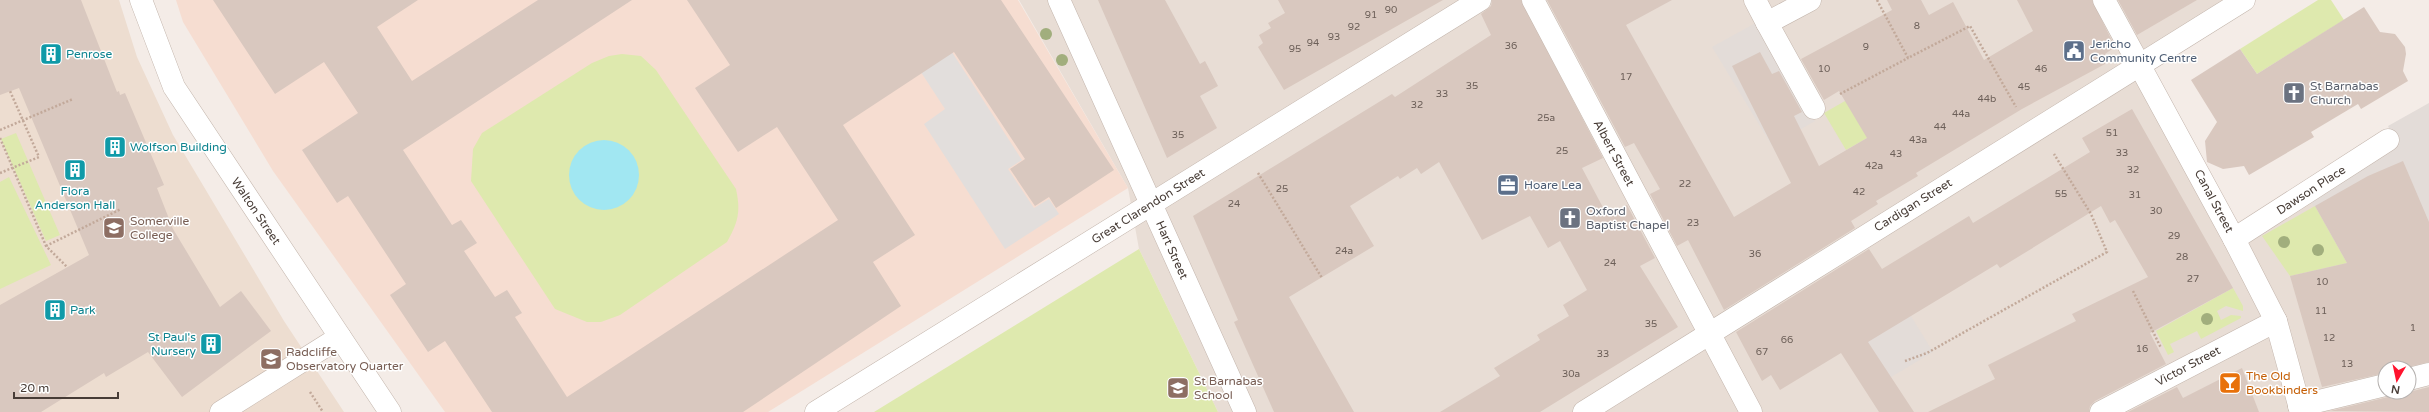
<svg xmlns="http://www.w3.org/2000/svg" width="2429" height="412" font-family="'Varela Round',sans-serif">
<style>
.residential{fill:#e8ddd5;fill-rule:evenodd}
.commercial{fill:#f6ddd1}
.industrial{fill:#e3dcd8}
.education{fill:#edddd0}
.green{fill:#dee9ae}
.parking{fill:#e2dedc}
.water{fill:#a1e7f2}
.building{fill:#d9c8bf}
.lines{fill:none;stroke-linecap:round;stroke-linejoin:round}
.minor-casing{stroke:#c3b5ac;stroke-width:23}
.path{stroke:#c2a99a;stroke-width:2.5;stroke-dasharray:2 2;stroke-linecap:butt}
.minor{stroke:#fff;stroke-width:22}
.tree{fill:#a1ae7d}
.labels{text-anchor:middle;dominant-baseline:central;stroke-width:3;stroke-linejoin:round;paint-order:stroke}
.number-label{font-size:10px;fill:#6c5f58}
.service-label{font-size:12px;fill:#4e5e75;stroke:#fff;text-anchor:start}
.culture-label{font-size:12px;fill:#0d838f;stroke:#fff;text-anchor:start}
.worship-label{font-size:12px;fill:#5b616d;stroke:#fff;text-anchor:start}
.street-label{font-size:12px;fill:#473c36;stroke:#fff}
.education-label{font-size:12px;fill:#785e54;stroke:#fff;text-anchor:start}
.food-label{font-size:12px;fill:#c56008;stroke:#fff;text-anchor:start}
</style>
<rect width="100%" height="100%" fill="#f4ece7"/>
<path class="residential" d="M1019,0h1225l-104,63 94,176 159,-102 36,85v190h-1211l-79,-163 -11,-61zM2385,368h24v24h-24z"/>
<polygon class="commercial" points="176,0 1018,0 1128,188 768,412 445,412 273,171 183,22"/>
<g class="industrial">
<polygon points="1761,20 1815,121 1772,146 1712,47"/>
<polygon points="2429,103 2429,250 2347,263 2306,193 2393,137 2388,126"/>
<polygon points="1906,308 1933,352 1866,392 1863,334"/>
</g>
<polygon class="education" points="0,0 119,0 137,57 173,135 284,321 344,412 0,412"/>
<g class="green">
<polygon points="2318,0 2331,0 2344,20 2257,74 2240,49"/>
<path d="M622,54l19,2 15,14 80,119c5,23 2,33 -9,53l-107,73 -19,7h-14l-32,-13 -84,-128 2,-32 9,-16 110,-70 17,-7z"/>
<polygon points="1845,101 1888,126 1846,150 1824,113"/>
<polygon points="16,133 60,235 46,241 1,139"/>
<polygon points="9,177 51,265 0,289 0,182"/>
<polygon points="2315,206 2347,263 2290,276 2262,236"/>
<polygon points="1139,249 1218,412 874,412"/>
<polygon points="2233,288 2243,306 2243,311 2226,306 2217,311 2221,320 2231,315 2241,316 2241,318 2201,339 2197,331 2170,344 2174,352 2168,355 2156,331"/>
</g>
<polygon class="parking" points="946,43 1022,160 1008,169 1034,208 1049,199 1059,214 1005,249 924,124 945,109 915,63"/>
<circle class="water" cx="604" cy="175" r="35"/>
<g class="building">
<polygon points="0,0 81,0 117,92 119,91 120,95 125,93 150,152 164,185 157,188 173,229 220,307 241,291 271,331 182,397 148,352 106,377 104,373 41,412 0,412 0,305 89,255 19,88 0,95"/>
<polygon points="213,0 418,0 377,27 412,81 538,0 632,0 403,150 452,225 461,220 477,243 464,251 495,297 507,290 522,313 515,317 567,397 838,220 777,127 738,152 695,88 730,65 687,0 1001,0 1114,170 1056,208 1049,197 1035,206 1010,169 1025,159 954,52 843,125 915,235 873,262 901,306 743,412 492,412 445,341 428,352 390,295 406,284 348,196 337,203 302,150 358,113 324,62 275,94"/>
<polygon points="1098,0 1165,0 1200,64 1205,61 1218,86 1200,96 1217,128 1167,158"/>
<polygon points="1278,0 1443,0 1284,90 1258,47 1263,43 1259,35 1271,28 1268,23 1285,13"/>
<polygon points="1492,0 1521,0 1603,158 1582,168 1607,215 1627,205 1655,258 1640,266 1678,327 1540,412 1440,412 1500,376 1494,368 1540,340 1537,335 1569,316 1563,305 1587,290 1560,241 1548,248 1530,216 1482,240 1439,162 1421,174 1417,168 1400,179 1398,176 1350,206 1374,246 1289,297 1354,412 1274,412 1234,322 1238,320 1193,216 1392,94 1395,97 1491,35 1481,14 1491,6"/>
<polygon points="1547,0 1672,0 1626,25 1734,217 1791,183 1732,66 1760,52 1772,74 1779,71 1802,112 1794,116 1819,166 1867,138 1839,91 1824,100 1801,59 1892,10 1887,0 1921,0 1929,15 1953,2 1984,60 2033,31 2017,0 2092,0 2115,47 2105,54 2105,64 2022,109 1916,173 1918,176 1876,201 1878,204 1851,221 1855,228 1724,310 1688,240 1677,246 1650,194 1660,189 1634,143 1625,147"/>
<polygon points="2118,0 2197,0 2137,35"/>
<polygon points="2364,7 2380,32 2395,34 2405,47 2406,54 2403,71 2408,81 2361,109 2358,104 2311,132 2314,137 2249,175 2244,166 2223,169 2207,162 2205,141 2217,122 2191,80 2240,49 2257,74"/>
<polygon points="2132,109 2233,288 2150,333 2166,364 2095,401 2090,406 2089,412 1928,412 1995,379 1988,365 2076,321 2072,314 2148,277 2115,220 2110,223 2101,206 2000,268 1997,264 1868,342 1914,412 1879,412 1841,353 1780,390 1771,375 1762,381 1736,332 1869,249 1882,269 1969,216 1973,223 2090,152 2082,138"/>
<polygon points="2403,161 2429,222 2429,362 2404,368 2385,368 2385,373 2322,387 2290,276 2347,263 2315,206 2368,176"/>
<polygon points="2242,368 2259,412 2128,412 2177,387 2183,398"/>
<polygon points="2429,387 2429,412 2330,411 2388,397 2395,392 2409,392"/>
</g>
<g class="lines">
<g class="minor-casing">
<g id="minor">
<polyline points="141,0 174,87 390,412"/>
<polyline points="1059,0 1245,412"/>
<polyline points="1533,0 1751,412"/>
<polyline points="1755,0 1767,23"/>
<polyline points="1810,0 1767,23 1814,108"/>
<polyline points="2104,0 2234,239 2276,321 2301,412"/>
<polyline points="2234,239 2388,140"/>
<polyline points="2409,379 2429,374"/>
<polyline points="2299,406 2385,385"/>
<polyline points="221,412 340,337"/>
<polyline points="816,412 1480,0"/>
<polyline points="1584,412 2244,0"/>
<polyline points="2101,412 2276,321"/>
</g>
</g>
<g class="path">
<polyline points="1877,0 1908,58 1970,26 2016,107"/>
<polyline points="1840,94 1908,58"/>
<polyline points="0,130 73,99"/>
<polyline points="0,138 46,246 67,267"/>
<polyline points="0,173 39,157 10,91"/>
<polyline points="1258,173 1322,278"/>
<polyline points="46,246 121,209"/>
<polyline points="2133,291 2161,348"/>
<polyline points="1905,361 1927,353 2107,252 2091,214 2054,154"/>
<polyline points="310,392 323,412"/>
</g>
<use href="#minor" class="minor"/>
</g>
<g class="tree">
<circle cx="1046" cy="34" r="6"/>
<circle cx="1062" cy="60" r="6"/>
<circle cx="2284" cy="242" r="6"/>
<circle cx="2318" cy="250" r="6"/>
<circle cx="2207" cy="319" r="6"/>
</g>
<defs>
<g id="civic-square" transform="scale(1.15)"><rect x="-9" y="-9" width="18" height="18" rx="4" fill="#5c6f8a" stroke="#fff"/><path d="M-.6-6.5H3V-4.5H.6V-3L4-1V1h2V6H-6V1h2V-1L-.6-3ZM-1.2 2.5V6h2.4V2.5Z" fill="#fff"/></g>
<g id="building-square" transform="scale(1.15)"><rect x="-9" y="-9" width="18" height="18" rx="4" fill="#0f9aa8" stroke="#fff"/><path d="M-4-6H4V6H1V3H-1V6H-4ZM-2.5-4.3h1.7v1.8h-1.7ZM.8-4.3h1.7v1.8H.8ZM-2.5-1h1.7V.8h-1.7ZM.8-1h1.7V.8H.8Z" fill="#fff"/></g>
<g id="church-square" transform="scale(1.15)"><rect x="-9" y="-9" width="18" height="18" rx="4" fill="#6b7280" stroke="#fff"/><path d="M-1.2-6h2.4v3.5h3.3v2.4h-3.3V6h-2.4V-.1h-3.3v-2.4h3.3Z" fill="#fff"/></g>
<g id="office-square" transform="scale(1.15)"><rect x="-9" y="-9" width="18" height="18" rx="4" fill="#5c6f8a" stroke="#fff"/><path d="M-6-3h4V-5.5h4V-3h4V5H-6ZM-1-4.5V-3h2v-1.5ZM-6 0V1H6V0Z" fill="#fff"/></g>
<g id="university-square" transform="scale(1.15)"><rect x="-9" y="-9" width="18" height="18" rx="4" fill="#8d6e63" stroke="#fff"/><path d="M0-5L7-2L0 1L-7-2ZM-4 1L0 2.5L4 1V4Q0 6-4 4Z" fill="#fff"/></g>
<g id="bar-square" transform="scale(1.15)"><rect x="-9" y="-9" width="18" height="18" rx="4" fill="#e8710a" stroke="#fff"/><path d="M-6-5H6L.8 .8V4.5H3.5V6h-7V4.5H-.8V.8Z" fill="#fff"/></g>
<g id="school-square" transform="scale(1.15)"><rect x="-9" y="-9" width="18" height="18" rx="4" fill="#8d6e63" stroke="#fff"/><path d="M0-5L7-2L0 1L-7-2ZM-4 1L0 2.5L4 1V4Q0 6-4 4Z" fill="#fff"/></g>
</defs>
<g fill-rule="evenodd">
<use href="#civic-square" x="2074" y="51"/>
<use href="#building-square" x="51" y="54"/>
<use href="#church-square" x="2294" y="93"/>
<use href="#building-square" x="115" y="147"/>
<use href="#building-square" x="75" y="170"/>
<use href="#office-square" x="1508" y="185"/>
<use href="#church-square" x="1570" y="218"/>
<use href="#university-square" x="114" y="228"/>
<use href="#building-square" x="55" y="310"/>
<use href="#building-square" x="211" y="344"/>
<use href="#university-square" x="271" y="359"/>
<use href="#bar-square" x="2230" y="383"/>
<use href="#school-square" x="1178" y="388"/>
</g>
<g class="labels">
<g class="number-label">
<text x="1391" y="10">90</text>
<text x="1371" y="15">91</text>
<text x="1917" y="26">8</text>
<text x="1354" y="27">92</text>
<text x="1334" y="37">93</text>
<text x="1313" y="43">94</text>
<text x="1511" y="46">36</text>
<text x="1866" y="47">9</text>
<text x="1295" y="49">95</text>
<text x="1824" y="69">10</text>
<text x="2041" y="69">46</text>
<text x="1626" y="77">17</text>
<text x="1472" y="86">35</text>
<text x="2024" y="87">45</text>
<text x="1442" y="94">33</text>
<text x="1987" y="99">44b</text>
<text x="1417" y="105">32</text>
<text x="1961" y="114">44a</text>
<text x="1546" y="118">25a</text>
<text x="1940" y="127">44</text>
<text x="2112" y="133">51</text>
<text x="1178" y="135">35</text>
<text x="1918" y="140">43a</text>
<text x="1562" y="151">25</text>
<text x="2122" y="153">33</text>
<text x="1896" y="154">43</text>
<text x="1874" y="166">42a</text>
<text x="2133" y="170">32</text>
<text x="1685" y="184">22</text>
<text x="1282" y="189">25</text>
<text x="1859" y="192">42</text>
<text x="2061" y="194">55</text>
<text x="2135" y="195">31</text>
<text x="1234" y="204">24</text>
<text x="2156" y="211">30</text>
<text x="1693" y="223">23</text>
<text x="2174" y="236">29</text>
<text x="1344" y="251">24a</text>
<text x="1755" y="254">36</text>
<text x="2182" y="257">28</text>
<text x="1610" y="263">24</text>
<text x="2193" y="279">27</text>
<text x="2322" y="282">10</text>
<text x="2321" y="311">11</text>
<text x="1651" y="324">35</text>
<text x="2413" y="328">1</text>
<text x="2329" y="338">12</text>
<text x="1787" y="340">66</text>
<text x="2142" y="349">16</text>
<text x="1762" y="352">67</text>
<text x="1603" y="354">33</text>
<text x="2347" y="364">13</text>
<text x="1571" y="374">30a</text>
</g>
<g class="service-label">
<text x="2090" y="44">Jericho<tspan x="2090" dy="14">Community Centre</tspan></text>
<text x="1524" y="185">Hoare Lea</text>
</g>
<g class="culture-label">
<text x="66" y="54">Penrose</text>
<text x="130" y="147">Wolfson Building</text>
<text x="75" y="191" text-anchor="middle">Flora<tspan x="75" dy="14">Anderson Hall</tspan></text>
<text x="70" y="310">Park</text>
<text x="196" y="337" text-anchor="end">St Paul's<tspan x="196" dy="14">Nursery</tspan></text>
</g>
<g class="worship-label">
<text x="2310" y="86">St Barnabas<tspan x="2310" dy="14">Church</tspan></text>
<text x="1586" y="211">Oxford<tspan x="1586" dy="14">Baptist Chapel</tspan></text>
</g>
<g class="street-label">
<text transform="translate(1614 153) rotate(62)">Albert Street</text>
<text transform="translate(2311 190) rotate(-33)">Dawson Place</text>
<text transform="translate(2214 201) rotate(62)">Canal Street</text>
<text transform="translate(1913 205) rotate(-32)">Cardigan Street</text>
<text transform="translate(1148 206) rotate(-32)">Great Clarendon Street</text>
<text transform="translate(256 211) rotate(56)">Walton Street</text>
<text transform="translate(1172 250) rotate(66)">Hart Street</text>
<text transform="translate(2188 366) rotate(-28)">Victor Street</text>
</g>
<g class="education-label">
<text x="130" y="221">Somerville<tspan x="130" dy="14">College</tspan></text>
<text x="286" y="352">Radcliffe<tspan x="286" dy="14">Observatory Quarter</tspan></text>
<text x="1194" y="381">St Barnabas<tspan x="1194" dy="14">School</tspan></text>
</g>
<g class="food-label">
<text x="2246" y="376">The Old<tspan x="2246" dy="14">Bookbinders</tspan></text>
</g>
</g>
<g transform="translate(2397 380) rotate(189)"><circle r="19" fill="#ffffff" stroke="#b5b1af"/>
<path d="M0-3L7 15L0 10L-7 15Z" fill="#ff132e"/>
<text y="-6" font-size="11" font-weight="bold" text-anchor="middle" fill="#473c36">N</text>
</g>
<path d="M14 392v6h104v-6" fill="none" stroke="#473c36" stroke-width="2"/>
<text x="20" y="392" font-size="12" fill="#473c36" stroke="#ffffff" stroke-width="3" paint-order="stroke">20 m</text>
</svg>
